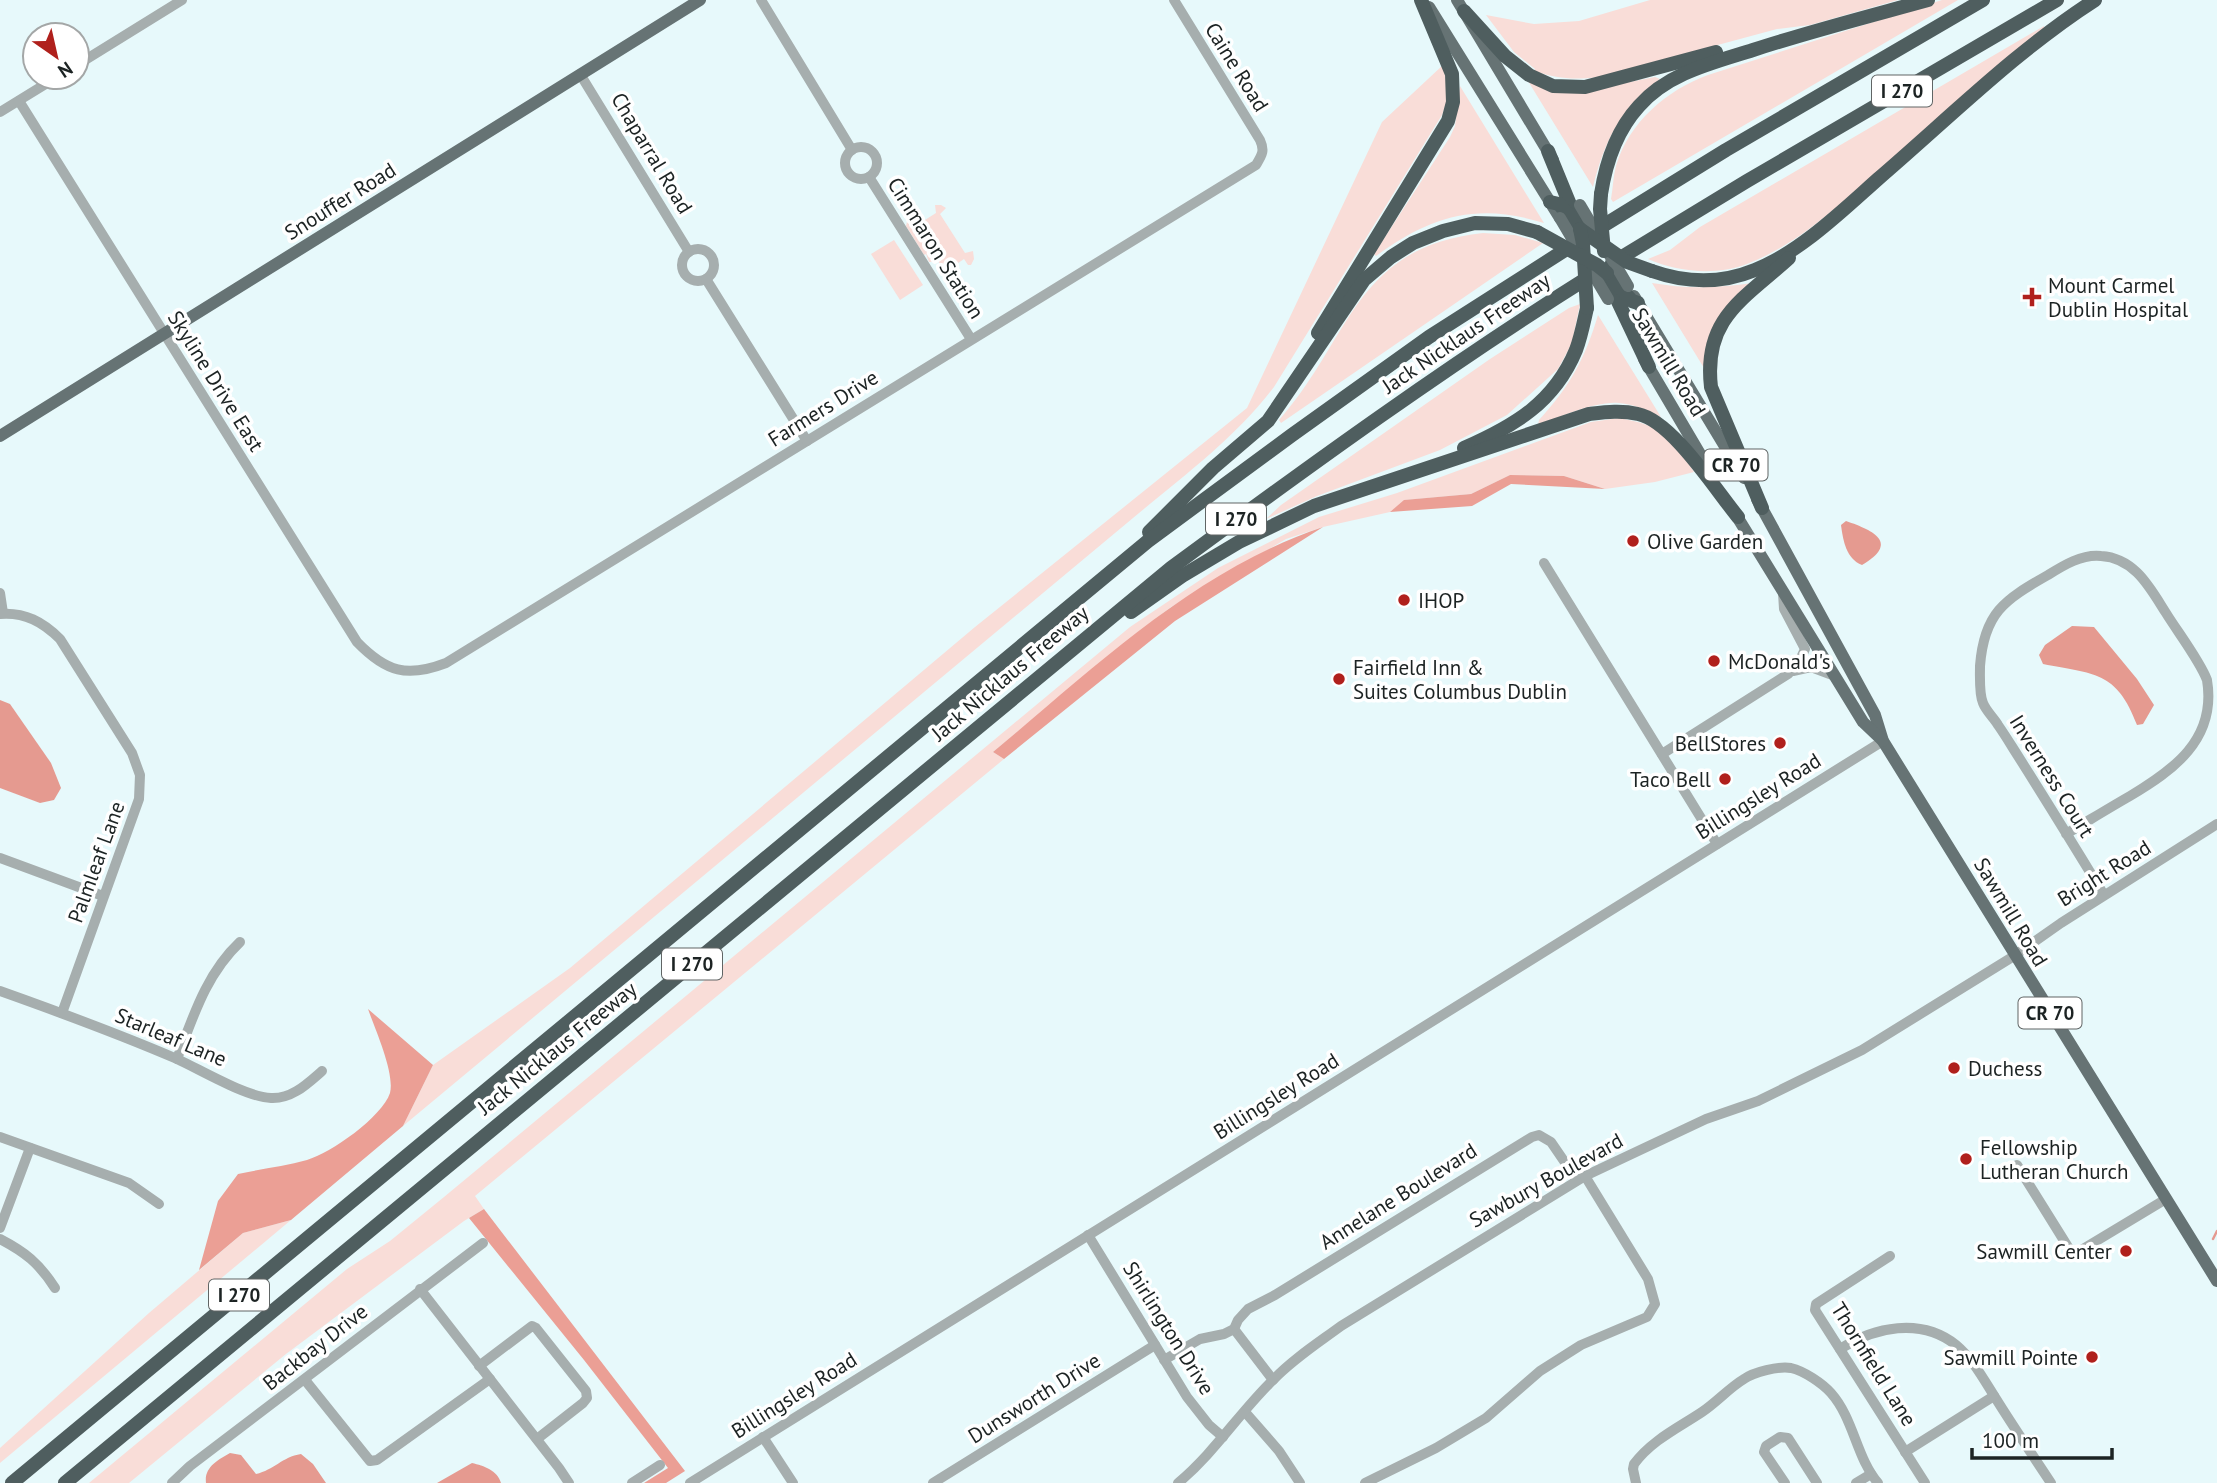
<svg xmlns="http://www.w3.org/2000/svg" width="2217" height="1483" font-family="'PT Sans',sans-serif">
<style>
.green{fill:#f9ddd8}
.forest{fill:#eb9f95}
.water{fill:#e59a90}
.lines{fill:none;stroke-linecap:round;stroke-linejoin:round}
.stream{stroke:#e59a90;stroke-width:2.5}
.minor{stroke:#a6aeae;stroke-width:10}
.major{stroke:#667374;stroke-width:12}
.highway{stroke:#4f5e5f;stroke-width:14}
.major-bridge{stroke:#667374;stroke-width:12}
.highway-bridge{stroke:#4f5e5f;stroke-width:14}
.poi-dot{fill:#b0201c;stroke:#fff;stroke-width:2.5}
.labels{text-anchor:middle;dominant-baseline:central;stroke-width:7;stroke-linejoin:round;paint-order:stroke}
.shield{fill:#fff;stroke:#606565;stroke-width:2}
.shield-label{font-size:19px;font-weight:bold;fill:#1c2323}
.street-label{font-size:21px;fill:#1c2323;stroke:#fff}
.poi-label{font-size:21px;fill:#1c2323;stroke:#fff;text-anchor:start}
</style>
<rect width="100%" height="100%" fill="#e7f9fb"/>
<g class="green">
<path d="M1650,0h248l-88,25 -33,4 -178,48c-26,3 -40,2 -65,-6l1,-2 -21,-17 -28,-37 48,9 45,-3z"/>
<path d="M1942,0h16l-345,202 -2,-3c2,-11 2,-22 5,-33 13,-44 51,-76 92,-91z"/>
<path d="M2044,26v5c-51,43 -103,87 -155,131 -44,37 -87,81 -142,102 -32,12 -69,8 -99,-5l22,-9 30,-23z"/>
<path d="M1443,65l6,30 -7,20 -168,272c-41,54 -96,93 -147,136l-724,603 30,-61 137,-97 405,-341 272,-219 135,-286z"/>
<path d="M1655,77l5,2c-40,31 -55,60 -67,108l-65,-106 46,12z"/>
<path d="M1460,86l84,137c-67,-21 -113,-7 -168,33l-2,-2 76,-117 5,-11z"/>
<polygon points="935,205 941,205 946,208 940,214 965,253 973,251 974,259 971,265 968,265 964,259 945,272 938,261 929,262 926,254 924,255 906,226 907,222 912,221 917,225 936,213"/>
<path d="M1483,233l32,2 28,8 -262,180 -2,-3c72,-81 75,-173 204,-187z"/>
<polygon points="894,240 923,285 900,300 871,254"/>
<path d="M1652,283c35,6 66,5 101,0 -31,26 -45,43 -49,85z"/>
<polygon points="1580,304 1572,343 1558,369 1507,415 1440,450 1317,496 1266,519 1281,505 1490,359 1569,308"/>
<path d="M1598,315l63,102c-13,-6 -27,-13 -42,-14 -24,-2 -58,14 -81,22l1,-5c31,-34 46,-61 59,-105z"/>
<path d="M1619,418c42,7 53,19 75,54l-39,10 -50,7 -41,-13 -54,-1 -39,19 -66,6 -15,12 -67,15 -37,12 -115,68 -54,42 -124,103 11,7 -529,437 9,13 -20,12 -178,133 -157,129h-40l258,-214 43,-28 54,-44 686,-570 88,-59 101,-51 78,-24 194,-71z"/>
<polygon points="291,1220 0,1463 0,1448 149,1313 243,1233"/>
</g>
<g class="forest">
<polygon points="1510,475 1564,476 1605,489 1511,484 1472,506 1390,512 1404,500 1471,494"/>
<path d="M1323,527l-148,94 -171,138 -11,-7c101,-84 202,-182 330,-225z"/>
<path d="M368,1009l65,56 -30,61 -112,94 -48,13 -44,37 19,-69 20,-27c23,-5 47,-8 69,-14 24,-7 75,-43 83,-67 5,-20 -15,-64 -22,-84z"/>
<polygon points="484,1209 685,1471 666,1483 644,1483 668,1468 584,1360 469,1218"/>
</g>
<g class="water">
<path d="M1846,521c29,10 53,22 16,44 -16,-6 -19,-25 -21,-40z"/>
<path d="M2072,626l22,1 43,52 17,26 -11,19 -6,1c-20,-54 -43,-51 -94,-61l-4,-9 6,-10z"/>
<polygon points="0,700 10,704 51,763 61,788 54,800 40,803 0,788"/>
<path d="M230,1453l11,2 15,19c18,-4 26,-17 45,-20l12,10 13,19h-120c-2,-16 12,-23 24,-30z"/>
<path d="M472,1463c12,3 25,7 29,20h-64z"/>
</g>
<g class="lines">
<polyline class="stream" points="2213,1239 2217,1231"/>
<g class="minor">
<polyline points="761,0 852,150"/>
<polyline points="77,65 182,0"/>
<polyline points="580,74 689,252"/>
<path d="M19,101l338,541c29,30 50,36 89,21l810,-498c6,-10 9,-14 4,-25l-86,-140"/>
<polyline points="0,112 57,77"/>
<circle cx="861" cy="163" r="16"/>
<polyline points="869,177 971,339"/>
<circle cx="698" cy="265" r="16"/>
<polyline points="706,279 807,441"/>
<polyline points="1544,563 1717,844"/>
<polyline points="0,593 3,613"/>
<path d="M0,614c25,-2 43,8 60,25l72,114 8,22 -1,24 -77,214"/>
<polyline points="1793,671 1811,667 1835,676"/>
<polyline points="1662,754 1788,674 1799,662 1805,649 1784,609 1783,593"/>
<path d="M2066,834c22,-13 43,-26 64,-38 42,-25 87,-56 77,-116 -7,-19 -30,-49 -41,-67 -16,-25 -31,-55 -65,-57 -19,-2 -37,9 -53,19 -44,25 -64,38 -68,91 0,11 -1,28 3,37 3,8 11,15 15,22 7,10 13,20 20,31 29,46 58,93 86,139"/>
<polyline points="0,858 103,896"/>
<path d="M0,991c59,21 119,43 177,68 24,11 69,38 94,39 21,1 36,-14 51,-27"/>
<path d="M177,1059c16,-42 29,-85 63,-117"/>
<polyline points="0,1137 129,1183 159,1204"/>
<polyline points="2017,1165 2073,1255 2166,1199"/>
<polyline points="0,1228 30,1148"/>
<polyline points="1088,1235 1187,1397 1209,1425 1223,1437"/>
<path d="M0,1239c25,13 39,24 55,49"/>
<polyline points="1890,1256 1816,1304 1815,1310 1925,1483"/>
<polyline points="420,1289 559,1468 569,1483"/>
<polyline points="1234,1329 1273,1380"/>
<path d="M1840,1349c34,-22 81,-32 116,-4 18,15 29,37 42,57 17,27 35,54 53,81"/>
<polyline points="1164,1360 1200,1339 1224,1334 1234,1329 1238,1320 1248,1309 1275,1295 1532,1137 1539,1135 1551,1142 1577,1180"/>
<polyline points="479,1366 532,1326 536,1328 586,1391 587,1398 583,1403 537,1439"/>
<polyline points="305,1380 370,1461 377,1460 490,1379"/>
<polyline points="1245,1412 1279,1451 1300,1483"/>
<polyline points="763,1437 793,1483"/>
<polyline points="1905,1452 1994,1396"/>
<polyline points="172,1483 190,1466 483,1243"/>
<polyline points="632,1483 660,1465"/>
<polyline points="690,1483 1883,741"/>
<polyline points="933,1483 1155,1345"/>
<path d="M1178,1483c37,-31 61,-70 95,-103 20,-21 45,-37 68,-54l244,-150 121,-57 52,-18 104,-51 152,-94 47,-33 156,-99"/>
<polyline points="1365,1483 1436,1448 1486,1418 1540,1371 1581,1345 1647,1317 1655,1304 1648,1279 1585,1176"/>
<path d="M1636,1483l-3,-14 1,-5c18,-24 44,-36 68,-52 15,-10 27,-24 42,-33 10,-7 34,-13 47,-11 13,3 31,15 40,25 23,26 25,64 47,90"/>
<polyline points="1785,1483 1764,1452 1766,1446 1780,1437 1788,1438 1817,1483"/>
<polyline points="1856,1483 1871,1474"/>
</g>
<g class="major">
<polyline points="1457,0 1553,160"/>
<polyline points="1429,7 1560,218"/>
<polyline points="1634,296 1744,478"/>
<polyline points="1644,359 1713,476"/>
<polyline points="0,436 700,0"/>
<polyline points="1757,499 1875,715 1883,741 2217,1281"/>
<polyline points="1733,510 1863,722 1883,741"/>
</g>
<g class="highway">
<polyline points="1464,11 1505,56 1529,75 1553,86 1585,87 1716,52"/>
<polyline points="1548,151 1580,229"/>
<path d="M1601,194c5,-32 16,-64 38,-88 29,-33 73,-43 114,-56 58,-19 117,-34 175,-50"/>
<polyline points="1550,202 1559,204 1575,223"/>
<polyline points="1593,232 1726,150 1983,0"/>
<polyline points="1612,263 1747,181 2057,0"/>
<path d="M1652,271c34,12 69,13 103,-1 45,-18 87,-59 123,-91 70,-60 139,-129 217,-179"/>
<polyline points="1607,273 1613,291 1649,367"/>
<polyline points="1612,278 1632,301 1638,303"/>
<polyline points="1318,333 1448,121 1453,102 1452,74 1421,0"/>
<path d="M1464,448c50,-22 90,-45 112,-98 5,-13 8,-29 11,-42"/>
<path d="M1762,508l-51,-121c-8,-69 33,-88 78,-129"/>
<polyline points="1149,532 1213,468 1268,421 1364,280 1391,257 1413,243 1443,231 1475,223 1508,224 1537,232"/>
<path d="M1131,612l51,-36 57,-34 75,-36 275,-92c17,-2 32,-4 49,0 34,7 77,75 100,103"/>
<polyline points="12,1483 1148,541 1292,435 1429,337 1576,243"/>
<path d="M65,1483l1106,-915c138,-102 276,-202 421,-293"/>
</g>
<g class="major-bridge">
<polyline points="1580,205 1628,286"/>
<polyline points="1560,218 1608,299"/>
</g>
<g class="highway-bridge">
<polyline points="1601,194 1600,209 1604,251"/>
<polyline points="1580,229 1627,262 1652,271"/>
<polyline points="1580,229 1583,244 1587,308"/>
<polyline points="1537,232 1597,265 1607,273"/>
</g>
</g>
<g class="poi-dot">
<path d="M2028.5 286.5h7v7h7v7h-7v7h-7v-7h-7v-7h7z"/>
<circle cx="1633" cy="541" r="7"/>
<circle cx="1404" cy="600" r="7"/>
<circle cx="1714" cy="661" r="7"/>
<circle cx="1339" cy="679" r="7"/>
<circle cx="1780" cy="743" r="7"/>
<circle cx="1725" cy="779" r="7"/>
<circle cx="1954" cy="1068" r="7"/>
<circle cx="1966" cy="1159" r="7"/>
<circle cx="2126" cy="1251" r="7"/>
<circle cx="2092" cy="1357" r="7"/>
</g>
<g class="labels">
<g class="shield">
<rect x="1872" y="75.5" width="60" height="31" rx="5"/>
<rect x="1704.5" y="449.5" width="63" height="31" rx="5"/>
<rect x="1206" y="503.5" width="60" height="31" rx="5"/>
<rect x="662" y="948.5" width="60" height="31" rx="5"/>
<rect x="2018.5" y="997.5" width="63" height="31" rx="5"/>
<rect x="209" y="1279.5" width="60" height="31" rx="5"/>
</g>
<g class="shield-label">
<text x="1902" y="91">I 270</text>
<text x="1736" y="465">CR 70</text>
<text x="1236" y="519">I 270</text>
<text x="692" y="964">I 270</text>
<text x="2050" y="1013">CR 70</text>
<text x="239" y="1295">I 270</text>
</g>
<g class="street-label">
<text transform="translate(1237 67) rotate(58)">Caine Road</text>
<text transform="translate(652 153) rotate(59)">Chaparral Road</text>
<text transform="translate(340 201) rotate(-32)">Snouffer Road</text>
<text transform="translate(936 248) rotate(58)">Cimmaron Station</text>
<text transform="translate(1466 333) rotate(-34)">Jack Nicklaus Freeway</text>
<text transform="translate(1669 362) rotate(59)">Sawmill Road</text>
<text transform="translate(216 381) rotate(58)">Skyline Drive East</text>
<text transform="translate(823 408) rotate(-32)">Farmers Drive</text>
<text transform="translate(1010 673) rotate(-40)">Jack Nicklaus Freeway</text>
<text transform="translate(2052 776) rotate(58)">Inverness Court</text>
<text transform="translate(1758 796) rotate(-32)">Billingsley Road</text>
<text transform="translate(96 862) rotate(-70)">Palmleaf Lane</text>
<text transform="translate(2104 873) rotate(-32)">Bright Road</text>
<text transform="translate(2011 912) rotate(59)">Sawmill Road</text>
<text transform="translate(171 1037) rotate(23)">Starleaf Lane</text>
<text transform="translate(557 1048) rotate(-39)">Jack Nicklaus Freeway</text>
<text transform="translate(1276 1096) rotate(-32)">Billingsley Road</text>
<text transform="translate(1546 1180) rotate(-29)">Sawbury Boulevard</text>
<text transform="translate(1398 1196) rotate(-32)">Annelane Boulevard</text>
<text transform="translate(1169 1328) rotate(58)">Shirlington Drive</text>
<text transform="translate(315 1347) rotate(-38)">Backbay Drive</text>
<text transform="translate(1874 1364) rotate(58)">Thornfield Lane</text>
<text transform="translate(794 1395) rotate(-32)">Billingsley Road</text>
<text transform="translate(1034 1398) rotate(-32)">Dunsworth Drive</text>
</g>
<g class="poi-label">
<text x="2048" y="285">Mount Carmel<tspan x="2048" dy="24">Dublin Hospital</tspan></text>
<text x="1647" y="541">Olive Garden</text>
<text x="1418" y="600">IHOP</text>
<text x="1728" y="661">McDonald's</text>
<text x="1353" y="667">Fairfield Inn &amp;<tspan x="1353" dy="24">Suites Columbus Dublin</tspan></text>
<text x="1766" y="743" text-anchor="end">BellStores</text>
<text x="1711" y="779" text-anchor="end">Taco Bell</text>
<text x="1968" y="1068">Duchess</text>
<text x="1980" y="1147">Fellowship<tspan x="1980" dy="24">Lutheran Church</tspan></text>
<text x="2112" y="1251" text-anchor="end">Sawmill Center</text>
<text x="2078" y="1357" text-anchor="end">Sawmill Pointe</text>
</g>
</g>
<g transform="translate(56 56) rotate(146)"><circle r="33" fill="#ffffff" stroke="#a4a7a7" stroke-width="2"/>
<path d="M0-5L12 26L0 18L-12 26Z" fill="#b0201c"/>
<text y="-10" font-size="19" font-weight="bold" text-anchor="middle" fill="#1c2323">N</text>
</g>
<path d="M1972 1448v10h140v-10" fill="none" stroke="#1c2323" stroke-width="3.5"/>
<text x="1982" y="1448" font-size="21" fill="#1c2323" stroke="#ffffff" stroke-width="5" paint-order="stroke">100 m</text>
</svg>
